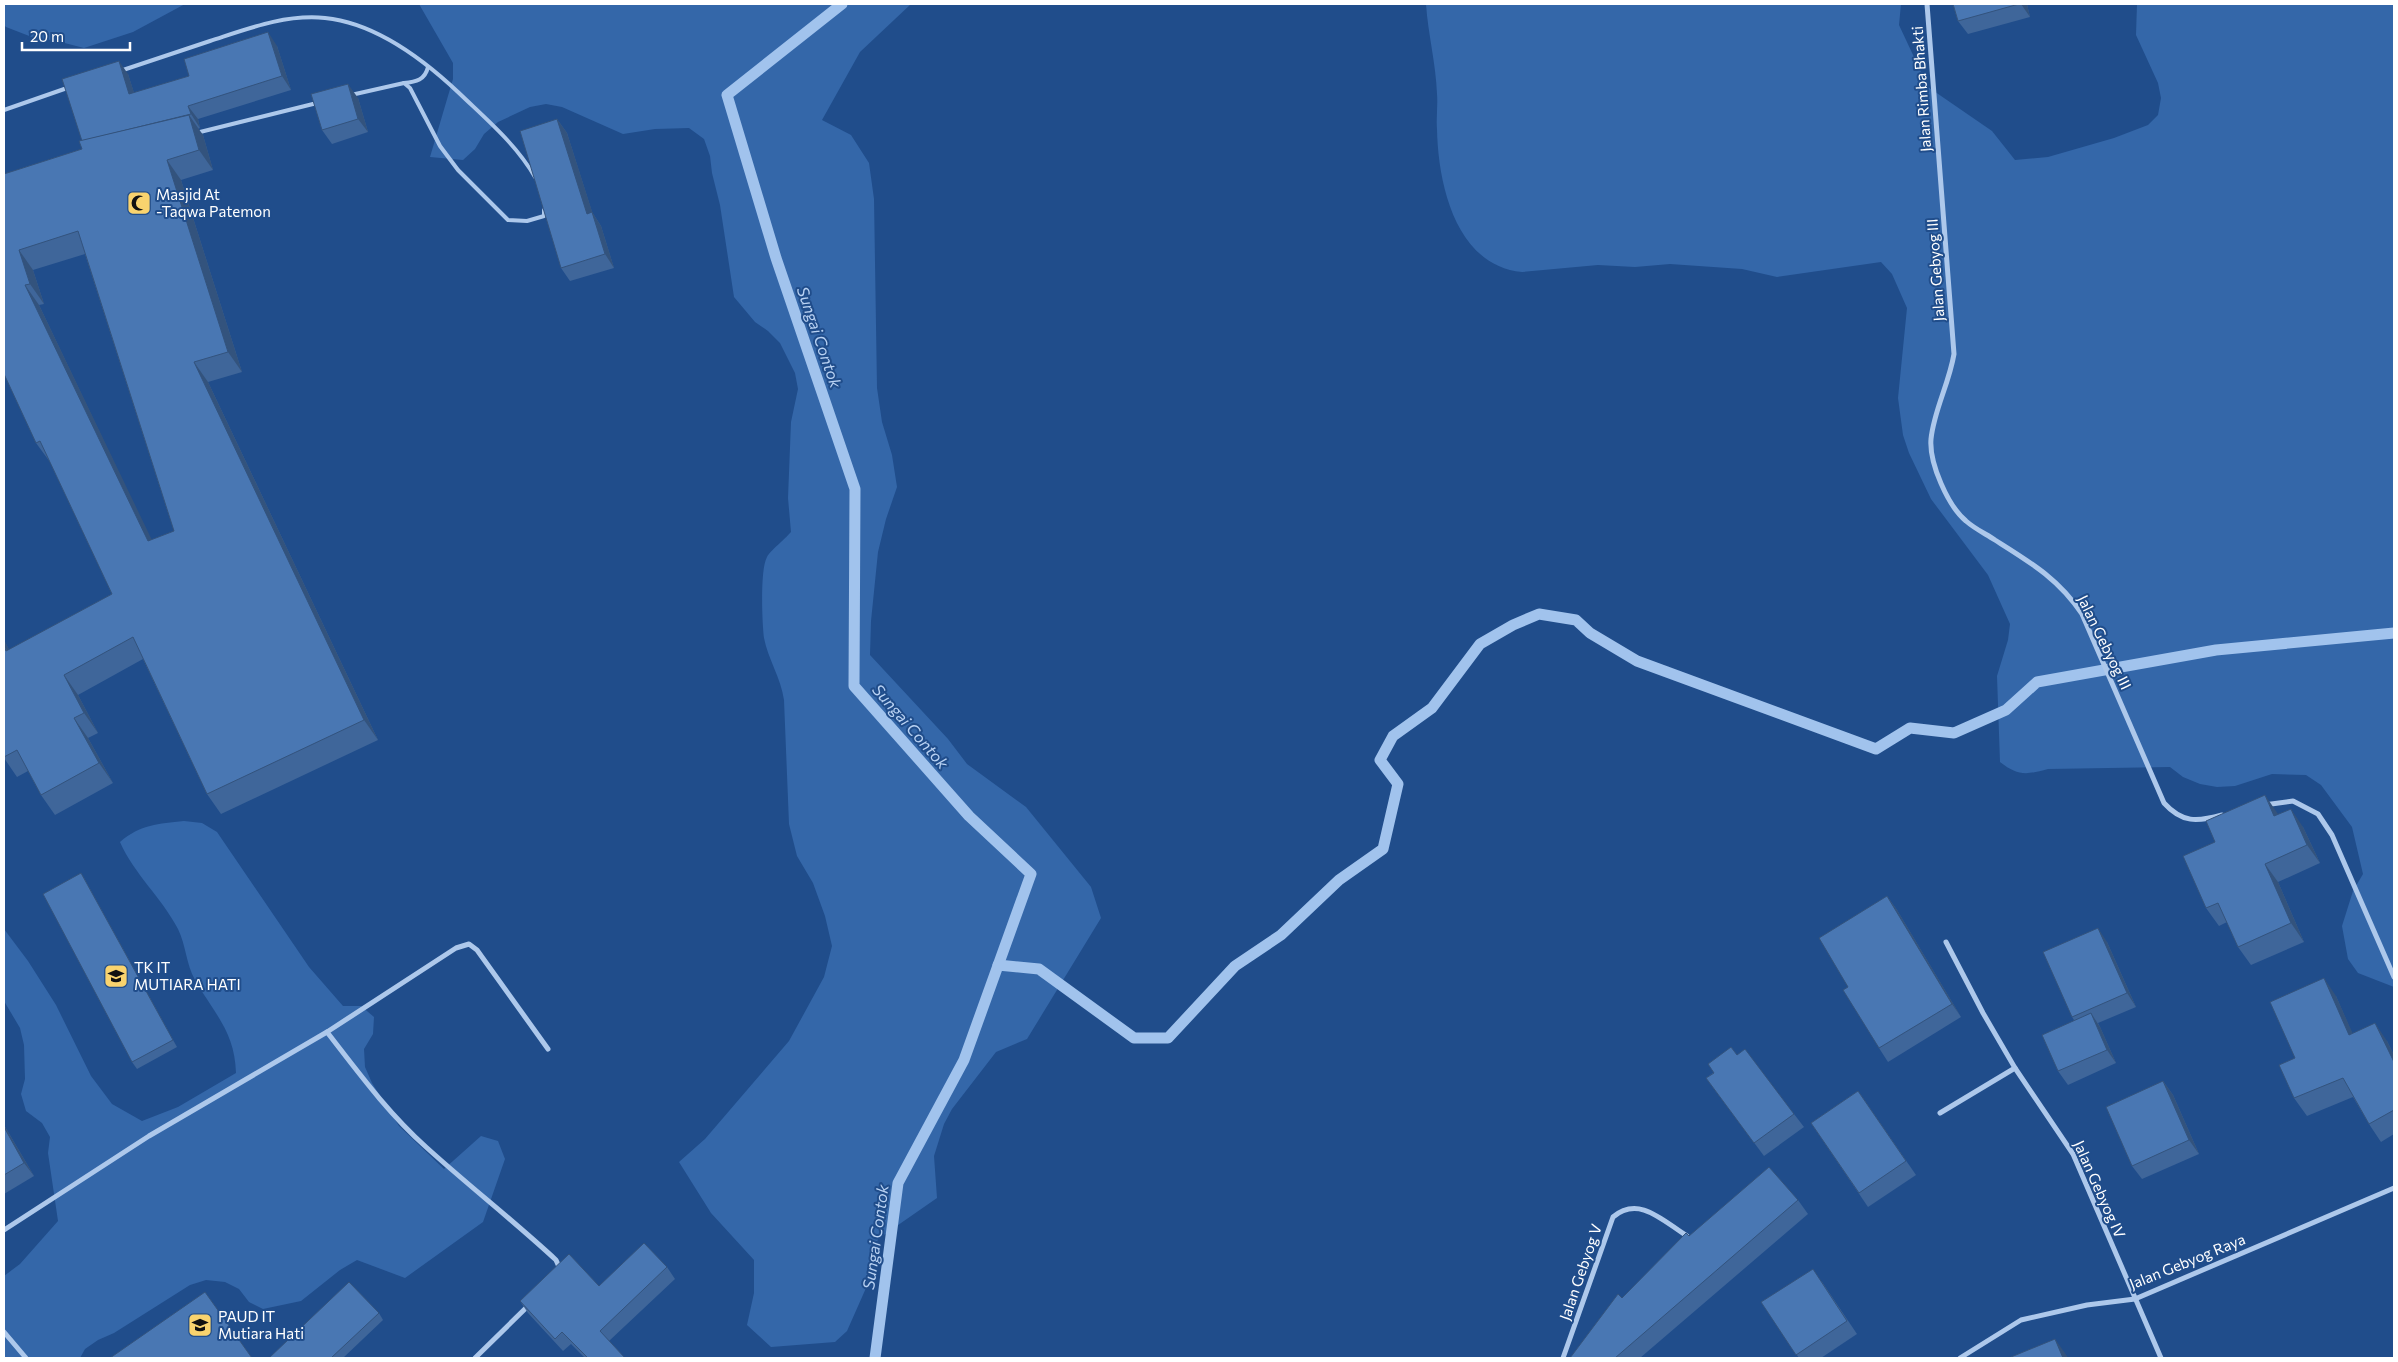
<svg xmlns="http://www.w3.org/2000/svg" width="2398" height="1362" font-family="Commissioner,sans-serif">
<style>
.green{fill:#3467a9}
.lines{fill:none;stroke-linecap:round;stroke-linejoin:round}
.stream{stroke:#a1c3ed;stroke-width:11}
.lane{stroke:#adc8eb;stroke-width:4}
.street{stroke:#adc8eb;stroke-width:5}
.wall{fill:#3f669a;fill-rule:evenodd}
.shaded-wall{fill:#33537d}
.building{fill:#4977b3;stroke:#33537d;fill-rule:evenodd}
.labels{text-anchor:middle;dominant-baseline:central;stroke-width:4;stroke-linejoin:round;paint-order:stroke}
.street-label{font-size:15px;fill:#fff;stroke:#204d8b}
.poi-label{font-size:15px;fill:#fff;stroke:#204d8b;text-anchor:start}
.water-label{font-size:16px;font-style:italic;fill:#b9d2f3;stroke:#204d8b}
</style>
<rect width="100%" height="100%" fill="#204d8b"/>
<g class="green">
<polygon points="4,4 185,4 133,32 84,48 53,40 37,39 6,27 4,25"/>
<path d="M419,4h492l-51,48 -38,68 29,15 18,28 5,36 3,189 5,34 10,33 5,32 -11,32 -8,33 -7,69 -1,34 78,84 19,25 59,43 65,80 10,31 -74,121 -31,13 -44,57 -8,15 -10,32 3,42 -59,41 -6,19 -2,21 -23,52 -12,11 -64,5 -24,-22 7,-32v-33l-43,-47 -32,-51 26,-23 84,-98 35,-64 8,-31 -7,-30 -12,-33 -16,-27 -8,-32 -5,-124c-3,-22 -16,-41 -20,-62 -2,-16 -4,-69 3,-81 3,-6 18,-18 24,-25l-3,-34 3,-76 7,-33 -3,-16 -15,-30 -12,-12 -13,-9 -21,-25 -14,-92 -8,-32 -2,-17 -6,-17 -15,-11 -34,1 -32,5 -61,-27 -16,-3 -16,3 -32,15 -14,12 -9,15 -12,11 -33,-3 23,-78v-16z"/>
<path d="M1426,4h475l-2,21 29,62 64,44 23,29 33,-3 66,-19 34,-13 10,-10 3,-17 -3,-15 -22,-48 1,-31h257v983l-36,-14 -10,-14 -6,-33 11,-35 10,-17 -11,-47 -31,-42 -15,-10 -34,-1 -37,12 -18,1 -17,-3 -17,-7 -13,-10 -122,2c-22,6 -30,7 -48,-7l-3,-86 11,-36 2,-16 -22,-49 -57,-76 -22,-46 -6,-18 -5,-37 9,-90 -15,-34 -11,-12 -104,15 -35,-8 -72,-5 -35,3 -37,-2 -76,7c-66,-6 -84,-88 -85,-143 -1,-12 1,-23 0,-35 -1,-30 -9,-60 -11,-90z"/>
<path d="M184,821l18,2 15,9 92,135 34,39h18l13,11 -1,17 -9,15 1,18 7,16 27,43 45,43 37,-33 17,5 7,18 -22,63 -78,56 -48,-18 -17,10 -39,31 -38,8 -14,-7 -10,-13 -14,-7 -19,-2 -16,5 -76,48 -16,7 -13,9 -5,9h-76v-82l16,-12 38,-43 -10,-68 2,-16 -8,-14 -16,-12 -5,-17 4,-15 -1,-34 -4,-17 -16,-27v-72l24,32 28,44 35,71 21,28 30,17 36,-14 58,-34c-1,-41 -22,-60 -41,-93 -9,-16 -9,-35 -17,-51 -16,-31 -44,-55 -58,-87 21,-18 38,-18 64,-21z"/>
</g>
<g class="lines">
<g class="stream">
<polyline points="842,4 727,95 776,258 855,489 854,686 969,816 1031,874 964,1060 898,1183 875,1358"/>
<polyline points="998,965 1039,969 1134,1038 1168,1038 1235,966 1281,935 1339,880 1383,849 1398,784 1380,760 1393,736 1432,708 1480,644 1513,625 1539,614 1576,620 1590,633 1637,661 1876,749 1910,728 1954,733 2006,710 2037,682 2216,650 2394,633"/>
</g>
<g class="lane">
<path d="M120,71c30,-10 60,-20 90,-30 37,-12 75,-27 115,-23 51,5 98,41 134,75 27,26 57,51 76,84"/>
<path d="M404,83c12,-1 21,-3 24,-16"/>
<polyline points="351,95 404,83 410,88 440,146 458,170 508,220 527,221 544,216 544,210"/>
<polyline points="4,110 70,87"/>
<polyline points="196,133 317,103"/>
</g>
<g class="street">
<path d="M1927,4l27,350c-5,30 -20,56 -23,85 -2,24 17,67 35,82 9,8 20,13 29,19 35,22 64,39 87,74l82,189c18,20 33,19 58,12"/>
<polyline points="2264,805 2293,801 2318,814 2332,835 2394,977"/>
<polyline points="1946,942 1983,1013 2015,1068"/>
<path d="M327,1032c31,40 61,81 99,115 43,39 88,74 130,113l4,9"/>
<polyline points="1940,1113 2015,1068 2073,1154 2161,1358"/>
<polyline points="4,1230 149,1136 327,1032 456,948 469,944 477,950 548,1049"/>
<polyline points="4,1332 26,1358"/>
<polyline points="475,1358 530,1304"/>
<path d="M1563,1358l50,-141c26,-22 50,4 74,19"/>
<polyline points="1960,1358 2021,1320 2087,1305 2135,1299 2394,1188"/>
</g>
</g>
<g class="wall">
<polygon points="1953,4 2027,4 2030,17 1968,34 1958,21"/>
<path d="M277,46l14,44 -93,29 2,9 -2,1 5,6 10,35 -32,10 61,192 -34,10 170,358 -157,74 -14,-20 -64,-135 -65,36 20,38 -10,5 25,45 -58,32 -14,-20 -13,-24 -11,6 -13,-19v-118l5,10 103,-56 -62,-132 -14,-19 -32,-269 78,-25v-8l46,-67 6,19 55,-17zM85,254l89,277 -23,9 -112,-235 5,-1 -11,-34z"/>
<polygon points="358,98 368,132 332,144 322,130"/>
<polygon points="557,119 567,133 592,212 601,226 614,268 570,281 561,268"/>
<polygon points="2278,814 2303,827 2320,863 2278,882 2304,942 2251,965 2238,947 2227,922 2219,926 2206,908"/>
<polygon points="81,873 85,880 177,1047 137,1069 132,1062"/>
<polygon points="1887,896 1897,910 1961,1017 1888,1062 1879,1048 1848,987"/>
<polygon points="2107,942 2136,1007 2098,1023 2100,1027 2116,1063 2068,1085 2058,1071 2074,1020 2072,1017"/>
<polygon points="2336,996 2352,1033 2387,1041 2394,1055 2394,1134 2381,1142 2369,1124 2353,1097 2307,1116 2294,1098 2295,1058"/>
<polygon points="1737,1055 1794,1114 1804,1127 1764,1156 1706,1078"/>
<polygon points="2163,1081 2173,1095 2199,1154 2142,1179 2132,1166"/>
<polygon points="1858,1091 1916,1175 1868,1207 1811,1123"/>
<polygon points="4,1125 34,1176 4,1194"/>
<polygon points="1798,1200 1808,1214 1640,1358 1570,1358 1622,1298 1689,1236"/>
<polygon points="667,1267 675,1279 609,1341 625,1358 585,1358 571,1344 563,1351 528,1313 520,1301 599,1286"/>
<polygon points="1822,1282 1857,1334 1821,1358 1799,1358 1761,1302"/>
<polygon points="379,1313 383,1320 343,1358 269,1358"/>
</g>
<g class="shaded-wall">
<polygon points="2021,4 2027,4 2030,17"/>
<polygon points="268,32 277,46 291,90 282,76"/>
<polygon points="119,61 128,74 139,108 129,94"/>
<polygon points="348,84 358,98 368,132 358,119"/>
<polygon points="188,106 198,119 200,128 191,114"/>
<polygon points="189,115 203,135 213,170 199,150"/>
<polygon points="557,119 567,133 597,227 587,214"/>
<polygon points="167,160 181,180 242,372 228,352"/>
<polygon points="592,212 601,226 614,268 605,254"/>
<polygon points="19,250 33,270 44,304 30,284"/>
<polygon points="25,285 39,305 162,561 148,541"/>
<polygon points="194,362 208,382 378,740 364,720"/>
<polygon points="4,640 21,672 4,646"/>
<polygon points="64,675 78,695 98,733 84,713"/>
<polygon points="74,718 88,738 113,783 99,763"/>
<polygon points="2265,795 2278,814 2287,834 2274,816"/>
<polygon points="2291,809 2303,827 2320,863 2307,845"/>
<polygon points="2265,864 2278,882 2304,942 2291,923"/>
<polygon points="81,873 85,880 177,1047 173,1040"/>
<polygon points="1887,896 1897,910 1961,1017 1952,1004"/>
<polygon points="2098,928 2107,942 2136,1007 2127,993"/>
<polygon points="2324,978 2336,996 2361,1052 2349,1035"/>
<polygon points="2091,1013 2100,1027 2116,1063 2107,1050"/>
<polygon points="2375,1023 2387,1041 2394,1055 2394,1062"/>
<polygon points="2163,1081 2173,1095 2199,1154 2189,1140"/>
<polygon points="4,1125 5,1127 34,1176 24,1163 4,1127"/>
<polygon points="2055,1339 2067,1356 2068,1358 2063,1358"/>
</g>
<g class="building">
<polygon points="1953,4 2019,4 1958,21"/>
<polygon points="268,32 282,76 188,106 191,114 82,141 62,79 119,61 129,94 189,76 184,59"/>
<polygon points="348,84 358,119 322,130 311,94"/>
<path d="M189,115l10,35 -32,10 61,192 -34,10 170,358 -157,74 -74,-157 -69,38 20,38 -10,5 25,45 -58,32 -24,-45 -13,7v-111l2,5 106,-57 -72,-153 -4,2 -32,-69v-200l78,-25 -3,-8zM78,231l96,300 -26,10 -123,-256 5,-1 -11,-34z"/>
<polygon points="557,119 587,214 592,212 605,254 561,268 520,131"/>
<polygon points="2265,795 2274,816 2291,809 2307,845 2265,864 2291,923 2238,947 2218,903 2206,908 2183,856 2215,842 2206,821"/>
<polygon points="81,873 173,1040 132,1062 43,894"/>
<polygon points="1887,896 1952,1004 1879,1048 1843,990 1848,987 1819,938"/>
<polygon points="2098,928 2127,993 2072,1017 2043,952"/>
<polygon points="2324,978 2349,1035 2375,1023 2394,1062 2394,1110 2369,1124 2343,1078 2294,1098 2279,1065 2295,1058 2270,1002"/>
<polygon points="2091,1013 2107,1050 2058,1071 2042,1035"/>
<polygon points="1731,1047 1737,1055 1745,1049 1794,1114 1754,1143 1706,1078 1714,1073 1708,1064"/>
<polygon points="2163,1081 2189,1140 2132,1166 2106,1107"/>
<polygon points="1858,1091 1906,1161 1859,1193 1811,1123"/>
<polygon points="4,1127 24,1163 4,1175"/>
<polygon points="1769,1167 1798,1200 1615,1358 1570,1358 1618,1294 1622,1298 1686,1233 1689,1236"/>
<polygon points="644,1243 667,1267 600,1331 625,1358 588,1358 562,1332 555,1339 520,1301 569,1254 599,1286"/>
<polygon points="1813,1269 1847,1321 1796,1355 1761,1302"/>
<polygon points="349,1282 379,1313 331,1358 269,1358"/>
<polygon points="205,1292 252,1358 110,1358"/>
<polygon points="2055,1339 2063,1358 2011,1358 2011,1357"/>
</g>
<defs>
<g id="mosque-square" transform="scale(1.25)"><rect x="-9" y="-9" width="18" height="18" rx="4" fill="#f9d36e" stroke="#204d8b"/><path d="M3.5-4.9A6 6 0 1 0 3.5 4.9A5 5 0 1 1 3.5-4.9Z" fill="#111"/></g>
<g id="school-square" transform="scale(1.25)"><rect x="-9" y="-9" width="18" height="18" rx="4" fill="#f9d36e" stroke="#204d8b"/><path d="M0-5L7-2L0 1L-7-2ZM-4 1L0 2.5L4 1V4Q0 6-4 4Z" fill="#111"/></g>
</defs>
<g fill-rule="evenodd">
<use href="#mosque-square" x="139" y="203"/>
<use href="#school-square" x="116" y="976"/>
<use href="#school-square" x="200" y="1325"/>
</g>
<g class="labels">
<g class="street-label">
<text transform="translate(1921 89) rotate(-94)">Jalan Rimba Bhakti</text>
<text transform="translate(1935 270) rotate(-94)">Jalan Gebyog III</text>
<text transform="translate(2105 642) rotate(64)">Jalan Gebyog III</text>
<text transform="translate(2100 1189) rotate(66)">Jalan Gebyog IV</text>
<text transform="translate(2187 1261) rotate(-22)">Jalan Gebyog Raya</text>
<text transform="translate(1580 1272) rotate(-71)">Jalan Gebyog V</text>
</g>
<g class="poi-label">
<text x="156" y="194">Masjid At<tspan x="156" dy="17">-Taqwa Patemon</tspan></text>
<text x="134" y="967">TK IT<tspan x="134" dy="17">MUTIARA HATI</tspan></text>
<text x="218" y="1316">PAUD IT<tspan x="218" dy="17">Mutiara Hati</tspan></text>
</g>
<g class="water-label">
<text transform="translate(820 337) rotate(71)">Sungai Contok</text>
<text transform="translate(911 726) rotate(49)">Sungai Contok</text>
<text transform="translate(875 1237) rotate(-82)">Sungai Contok</text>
</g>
</g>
<rect width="2398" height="1362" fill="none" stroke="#ffffff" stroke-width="10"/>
<path d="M22 42v8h108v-8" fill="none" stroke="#ffffff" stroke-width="2.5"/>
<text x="30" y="42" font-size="15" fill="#ffffff" stroke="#204d8b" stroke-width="4" paint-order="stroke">20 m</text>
</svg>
